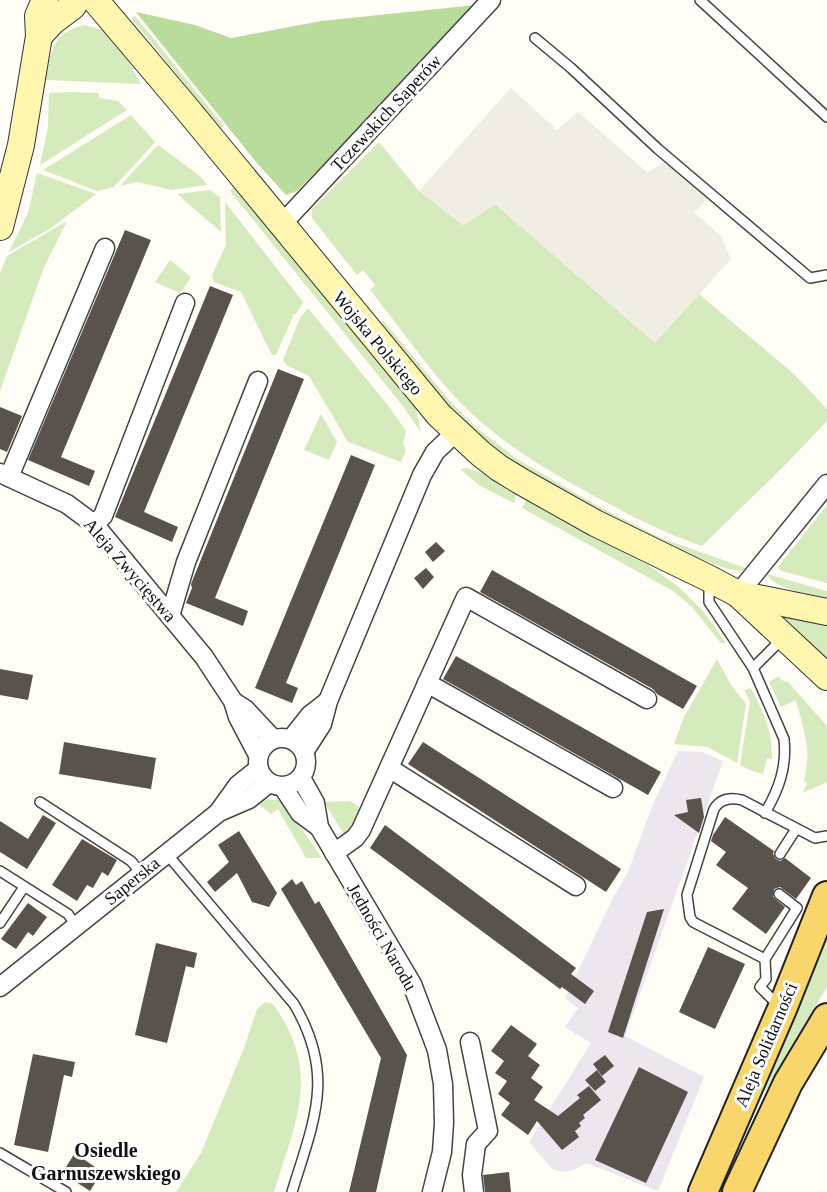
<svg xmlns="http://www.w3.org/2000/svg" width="827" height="1192" font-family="Georgia,serif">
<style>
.industrial{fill:#eee6ef}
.green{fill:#d5ebbd}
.forest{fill:#b9dc9c}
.plaza{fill:#f1ede2}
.building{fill:#5a524d}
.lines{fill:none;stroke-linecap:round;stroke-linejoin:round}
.lane-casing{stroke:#444;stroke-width:12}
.street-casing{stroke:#444;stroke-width:21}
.secondary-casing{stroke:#333;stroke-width:28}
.primary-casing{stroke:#222;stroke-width:32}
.lane{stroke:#fff;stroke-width:9}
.street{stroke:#fff;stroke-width:18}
.secondary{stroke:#fff6b0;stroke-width:26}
.primary{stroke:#f9d66b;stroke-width:28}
.labels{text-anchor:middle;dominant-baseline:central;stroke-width:6;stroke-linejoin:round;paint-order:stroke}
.street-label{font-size:18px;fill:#111;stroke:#fff}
.neighbourhood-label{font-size:20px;font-weight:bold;fill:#111;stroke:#fff}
</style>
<rect width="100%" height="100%" fill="#fffdf5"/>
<polygon class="industrial" points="678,751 702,752 723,761 625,1036 704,1077 658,1191 586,1163 574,1170 563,1172 552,1169 529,1142 591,1043 565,1027 578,1008 565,998 614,896 628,872 653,804"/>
<g class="green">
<polygon points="135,16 224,126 221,129 131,18"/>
<path d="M85,25l21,6 16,19 19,34 -95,-4c5,-28 6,-48 39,-55z"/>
<polygon points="72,92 99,93 99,98 118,101 127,110 40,165 48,127 49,93"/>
<polygon points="131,115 155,142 114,187 97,191 43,170"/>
<path d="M379,142l40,49 44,34 32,-21 159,138 45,-48 95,80 33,35v12l-40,42 -85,83c-35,-12 -67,-28 -100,-46 -47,-25 -94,-52 -133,-89 -35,-33 -68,-83 -99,-121l5,-5 -12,-15 -6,5 -45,-57v-9z"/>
<polygon points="158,145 200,176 207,185 172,190 137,182 120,186"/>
<polygon points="37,173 96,194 51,228 9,252 28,213"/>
<polygon points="235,186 416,409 421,432 402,405 230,191"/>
<polygon points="210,190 220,197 221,232 177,194"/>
<polygon points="225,202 303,302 296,314 294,314 276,355 272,355 241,292 214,282 212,275 226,245"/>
<polygon points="67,221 44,267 0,391 0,273 7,256"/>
<polygon points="170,260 191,277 180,293 155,282"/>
<polygon points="308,308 387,404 406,431 403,444 406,450 401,462 348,442 309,376 286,365 283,360 300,318"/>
<path d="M383,320l66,80 29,29 39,30 79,46 65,33 87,31 -8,2 -12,-2c-56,-20 -109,-47 -160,-76 -27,-15 -54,-29 -77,-48 -41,-35 -80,-78 -109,-122z"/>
<polygon points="321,414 337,442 329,460 304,450"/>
<polygon points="467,468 485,474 516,495 514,503 479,485 460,469"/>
<polygon points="526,500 569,525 648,565 679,587 703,611 726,643 721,643 691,606 673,591 522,508"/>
<polygon points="827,505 827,583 781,571 778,567"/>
<path d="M767,574l60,17v7c-17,-4 -52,-8 -60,-24z"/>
<polygon points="760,607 827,621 827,664"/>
<polygon points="717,659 731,685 746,704 737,763 708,747 674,744 684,717"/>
<path d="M779,676l2,4 7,2 39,44v56l-22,10h-2l4,-9 -3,-2c8,-35 0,-48 -8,-81l-15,7 -12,-25z"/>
<path d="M751,688c13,26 21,41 21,71l-5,-1 -4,16 -11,-3 -12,-6 10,-63 -6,-12z"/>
<polygon points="262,799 281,800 322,858 306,858 278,809 271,814 257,803"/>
<polygon points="350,801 358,806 362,812 356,827 345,836 324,802"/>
<polygon points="827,935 827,987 764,1093"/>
<path d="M265,1002l8,2c49,68 23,116 1,188h-98l25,-39 43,-105 13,-39z"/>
</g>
<path class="forest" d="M476,5c-61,62 -118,126 -179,186l-11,4 -30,-33 -120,-150 59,13 36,13 90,-17z"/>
<polygon class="plaza" points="511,88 557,130 578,112 648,173 669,158 711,194 694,213 721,236 731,259 655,343 495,204 464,225 419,191"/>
<g class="building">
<polygon points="125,230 151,240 61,457 95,471 89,486 28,460"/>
<polygon points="210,286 233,295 144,512 178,527 172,542 115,517"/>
<polygon points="278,369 304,379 215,598 248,611 243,626 186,603 192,588 191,584"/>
<polygon points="0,407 22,416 7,452 0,449"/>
<polygon points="351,455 375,465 286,683 298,688 292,703 255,688"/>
<polygon points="436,542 445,551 433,562 425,552"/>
<polygon points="426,568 434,577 423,589 414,578"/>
<polygon points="492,570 697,686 683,709 657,694 653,689 480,592"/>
<polygon points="456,656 661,772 648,795 443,679"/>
<polygon points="0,669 33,675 28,700 0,695"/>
<polygon points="64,742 156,758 151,789 59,774"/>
<polygon points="423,742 621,869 606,892 408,764"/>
<polygon points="701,798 704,817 699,833 674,815 688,812 686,800"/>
<polygon points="43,815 56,823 27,869 0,852 0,821 28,839"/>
<polygon points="725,817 774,851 773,854 776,859 780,861 785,858 811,878 796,899 780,887 774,889 773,897 785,907 766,934 732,909 748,888 716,865 726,852 711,841 713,835"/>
<polygon points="385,825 576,968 571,974 594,991 585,1004 562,987 560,989 370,848"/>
<polygon points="239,831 277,893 269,907 252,902 237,873 215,892 207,882 229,862 218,845"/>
<polygon points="82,839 117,860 108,876 102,872 93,888 87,885 77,901 52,885"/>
<polygon points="292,879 296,885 302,881 315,904 319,901 407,1055 376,1192 349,1192 381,1058 281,889"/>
<polygon points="28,903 47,917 33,936 28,932 16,949 1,939"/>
<polygon points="664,909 623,1038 608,1032 647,912"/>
<polygon points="156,943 197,953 194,968 186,966 167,1043 135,1035"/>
<polygon points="708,947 745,964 715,1029 679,1012"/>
<polygon points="511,1025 537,1044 528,1056 540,1065 531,1078 543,1087 534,1100 558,1116 580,1098 577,1095 589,1086 601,1100 583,1115 585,1118 579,1123 581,1126 575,1131 579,1137 562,1150 537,1121 528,1135 501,1115 510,1103 498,1094 507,1081 495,1073 504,1061 491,1051"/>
<polygon points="33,1054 75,1062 72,1077 64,1075 48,1152 14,1145"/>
<polygon points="605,1055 614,1066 602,1076 593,1064"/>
<polygon points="639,1067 688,1092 646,1183 595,1160"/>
<polygon points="597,1070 606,1082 595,1091 585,1080"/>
<polygon points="75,1153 102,1172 90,1191 62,1173"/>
<polygon points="509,1172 511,1192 485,1192 483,1175"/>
</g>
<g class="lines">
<g class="lane-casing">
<g id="lane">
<polyline points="700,0 827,117"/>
<polyline points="535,38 571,68 658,149 810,278 827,275"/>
<path d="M709,581v21l44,66 31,71c3,28 -5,50 -19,74"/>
<polyline points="753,668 783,638"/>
<polyline points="40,802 131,861 141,873"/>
<path d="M166,853l128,151c42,71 20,116 -2,188"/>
<polyline points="780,854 796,829"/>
<polyline points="0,871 68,914 76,926"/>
<polyline points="0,923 24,887"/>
<polyline points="765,959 797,908 779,894"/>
<path d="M778,1005l-18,-18 6,-8 -1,-20 -72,-37 -3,-5 -3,-22 27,-86c6,-10 16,-12 28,-9l73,38 12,-2"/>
<polyline points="0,1153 66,1192"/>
</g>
</g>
<g class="street-casing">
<g id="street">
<polyline points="281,225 491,0"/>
<polyline points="0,473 67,504 94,524 204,657 233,701 238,717 258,755"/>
<polyline points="9,477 105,248"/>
<polyline points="94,524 103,516 185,303"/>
<polyline points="738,594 827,484"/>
<polyline points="170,616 186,562 258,381"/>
<polyline points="427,683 613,788"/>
<polyline points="234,702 245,709 273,739"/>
<circle cx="282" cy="762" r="24"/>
<polyline points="291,739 310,715 328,701"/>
<polyline points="304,752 322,724 328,701 422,475 435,452 456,432"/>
<polyline points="389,768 576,886"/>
<polyline points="301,778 315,803 319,827 412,984 437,1050 443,1084 444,1123 442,1152 432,1192"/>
<polyline points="283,787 300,813 319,827"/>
<polyline points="220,810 238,785 258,769"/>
<polyline points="334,853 355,838 361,830 466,597 647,699"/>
<polyline points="0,987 219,812 249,799 269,783"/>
<polyline points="470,1042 488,1131 476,1144 472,1175 474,1192"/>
</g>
</g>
<g class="secondary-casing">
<g id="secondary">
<polyline points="95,0 187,109 439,415 481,454 499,468 522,482 595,523 708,578 738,594 827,677"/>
<polyline points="39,36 53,21 73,6 76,0"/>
<polyline points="0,227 21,145 39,36 38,16 45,0"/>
<polyline points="738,594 827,612"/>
</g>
</g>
<g class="primary-casing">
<g id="primary">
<polyline points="703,1192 782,1009 827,896"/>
<polyline points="737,1192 788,1083 827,1018"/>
</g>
</g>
<use href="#lane" class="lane"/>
<use href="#street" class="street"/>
<use href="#secondary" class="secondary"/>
<use href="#primary" class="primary"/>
</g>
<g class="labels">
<g class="street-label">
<text transform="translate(386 113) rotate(-47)">Tczewskich Saperów</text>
<text transform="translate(378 343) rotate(50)">Wojska Polskiego</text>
<text transform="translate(130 570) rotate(49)">Aleja Zwycięstwa</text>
<text transform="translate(132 881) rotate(-39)">Saperska</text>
<text transform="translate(382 937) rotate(60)">Jedności Narodu</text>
<text transform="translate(766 1045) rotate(-67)">Aleja Solidarności</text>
</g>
<g class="neighbourhood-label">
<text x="106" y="1150">Osiedle<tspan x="106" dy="23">Garnuszewskiego</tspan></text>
</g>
</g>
</svg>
